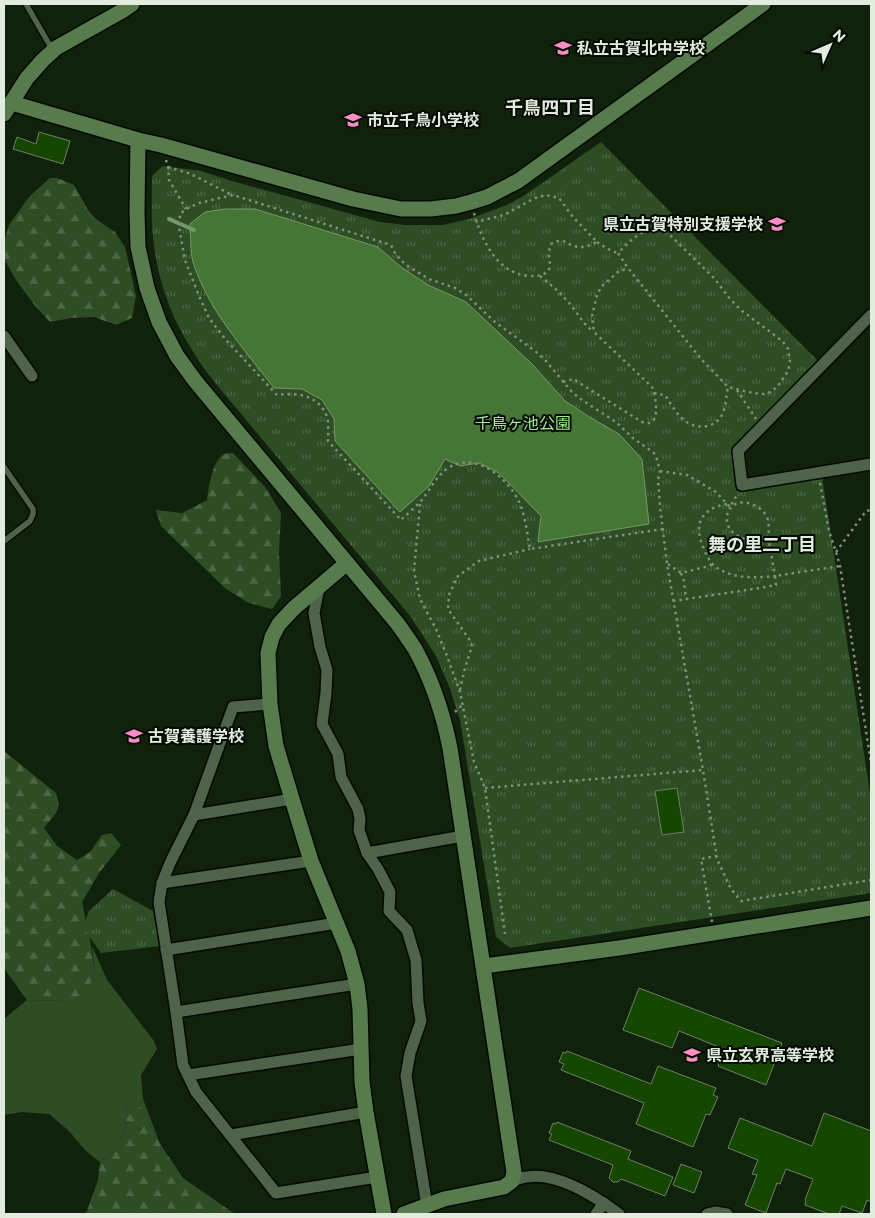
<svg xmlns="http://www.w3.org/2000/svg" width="875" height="1218" font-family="Montserrat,'Noto Sans JP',sans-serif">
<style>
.green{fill:#2e4d24}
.forest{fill:url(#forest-firs)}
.park{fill:url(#park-tufts)}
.water{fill:#457636;stroke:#749968}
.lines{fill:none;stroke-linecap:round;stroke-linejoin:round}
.stream{stroke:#749968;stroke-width:4}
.building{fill:#154701;stroke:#6c8067}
.lane-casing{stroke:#010b00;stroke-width:8}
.street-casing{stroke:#010b00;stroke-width:14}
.secondary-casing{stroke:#010b00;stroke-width:18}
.path{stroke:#808e7c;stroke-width:2.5;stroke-dasharray:2.5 4;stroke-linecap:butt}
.lane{stroke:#4f624a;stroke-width:5.5}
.street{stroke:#4f624a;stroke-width:11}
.secondary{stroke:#577b4d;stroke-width:15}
.labels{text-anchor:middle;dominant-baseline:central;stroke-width:4;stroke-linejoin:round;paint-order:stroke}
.poi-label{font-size:16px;font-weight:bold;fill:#e1ecde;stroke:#040903;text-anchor:start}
.park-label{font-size:16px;fill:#a1e78d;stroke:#040903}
.neighbourhood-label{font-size:18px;font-weight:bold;fill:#e1ecde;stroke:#040903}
</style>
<defs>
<pattern id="forest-firs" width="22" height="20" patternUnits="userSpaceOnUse" patternTransform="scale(1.25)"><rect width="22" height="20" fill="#2e4d24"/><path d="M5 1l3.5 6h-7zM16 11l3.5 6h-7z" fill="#4c6743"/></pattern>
<pattern id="park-tufts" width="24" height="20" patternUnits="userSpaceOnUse" patternTransform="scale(1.25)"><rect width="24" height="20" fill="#2e4d24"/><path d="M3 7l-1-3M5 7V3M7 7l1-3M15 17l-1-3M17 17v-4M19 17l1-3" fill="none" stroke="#4c6743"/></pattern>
</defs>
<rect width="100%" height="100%" fill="#11220c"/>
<polygon class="green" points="92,946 107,980 154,1041 157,1049 141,1075 143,1099 160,1144 141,1107 135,1102 127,1107 125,1128 116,1150 100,1162 86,1151 68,1130 49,1114 22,1112 4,1115 4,1019 27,1000 67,1001 95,974"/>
<g class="forest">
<polygon points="50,178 57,178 74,185 88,210 96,219 115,232 125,247 136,296 132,318 116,325 94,317 71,318 50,322 36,307 16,280 4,259 4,242 9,225 29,197"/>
<path d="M233,453l32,34 16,26 -2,39 2,44 -9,13 -23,-6 -23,-14 -65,-63 -5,-16 26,3 14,-7 11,-6c2,-13 5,-39 17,-46 3,-1 6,-1 9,-1z"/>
<polygon points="4,751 56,793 59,804 56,813 44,828 57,846 77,860 90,852 102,835 111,833 121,845 99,873 82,902 91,946 95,974 85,994 67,1001 27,1000 4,968"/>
<polygon points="135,1102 141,1107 160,1144 183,1178 235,1214 84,1214 87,1211 98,1180 100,1162 116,1150 125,1128 127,1107"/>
</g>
<g class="park">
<path d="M601,142l217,219 -86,89 4,41 86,-15 49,324v93l-361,55 -14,-11 -36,-217 -11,-34 -13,-30 -25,-39 -195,-233c-7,-10 -16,-20 -22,-31 -23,-35 -37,-74 -41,-116 -2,-20 -1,-41 -1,-61l11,-10 38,5 31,10 148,41 25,3h38l26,-6 38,-14 18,-10z"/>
<polygon points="113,889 153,911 160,946 101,953 83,928 89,911"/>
</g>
<path class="water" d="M225,209h30l123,38 23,20 27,18 38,17 67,63 32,36 26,17 28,16 23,25 7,65 -111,18 3,-26 -42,-43 -20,-10 -19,3 -15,-7 -16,27 -29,26 -65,-71 -1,-22 -12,-19 -20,-11 -28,-1c-30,-39 -66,-78 -81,-126 -3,-10 -2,-27 -3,-38l15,-12z"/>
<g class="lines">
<polyline class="stream" points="169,219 194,230"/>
</g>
<g class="building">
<polygon points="39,132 70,141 63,164 13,149 17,137 36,144"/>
<polygon points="677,788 684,832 662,835 655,791"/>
<polygon points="639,988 782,1043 766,1085 718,1066 724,1049 679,1031 672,1048 623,1030"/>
<polygon points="567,1051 651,1084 658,1066 716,1088 713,1095 718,1097 710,1115 706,1114 693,1147 636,1124 644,1103 561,1070 564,1064 559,1062 563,1052 566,1053"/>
<polygon points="824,1113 871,1131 871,1202 867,1200 862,1213 842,1206 839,1214 829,1214 805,1205 806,1201 805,1200 813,1179 786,1169 780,1184 777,1183 766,1213 745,1205 757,1175 752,1174 758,1160 728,1148 740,1118 812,1146"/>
<polygon points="557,1122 631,1151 628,1159 673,1177 665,1196 621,1179 618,1182 613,1182 609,1178 613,1165 549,1140 552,1134 549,1133 553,1123 556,1124"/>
<polygon points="681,1164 702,1172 694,1193 673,1185"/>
</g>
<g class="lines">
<g class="lane-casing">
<g id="lane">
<polyline points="26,4 49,44 54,47"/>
<polyline points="4,467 33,509 33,514 30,521 4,541"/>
</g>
</g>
<g class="street-casing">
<g id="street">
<polyline points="871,315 738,451 742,485 871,464"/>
<polyline points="4,336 32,376"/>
<polyline points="319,588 314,613 320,647 327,670 326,693 322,724 338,754 341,777 358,809 360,819 359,830 367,853 378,869 390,892 389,911 407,930 416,960 418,1003 421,1021 410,1053 406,1076 427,1206"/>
<polyline points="270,704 233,707 194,815 170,863 162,883 159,902 176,1012 183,1065 196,1092 276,1193 377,1177"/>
<polyline points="194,815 292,799"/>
<polyline points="367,853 463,836"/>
<polyline points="162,883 311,861"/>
<polyline points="166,950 337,923"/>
<polyline points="176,1012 357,984"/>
<polyline points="188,1075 361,1049"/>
<polyline points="231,1135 366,1112"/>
<path d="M512,1181c5,-1 10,-4 15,-4 30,-5 69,20 92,37"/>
<polyline points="596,1214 604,1203"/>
<polyline points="707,1214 715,1212 727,1214"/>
</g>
</g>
<g class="secondary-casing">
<g id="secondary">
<polyline points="12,103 138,140 161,145 353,199 401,209 431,209 456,206 471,202 487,197 518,181 763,4"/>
<polyline points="4,114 27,78 43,60 56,48 122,11 132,4"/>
<path d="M138,140l-1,72 1,35 9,41 12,34 18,34 19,26 201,241c6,8 12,17 18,26 17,31 28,64 35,99l64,424 -2,9 -8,6 -60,12 -40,15"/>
<polyline points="347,563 294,608 279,624 272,637 268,653 270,704 276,746 292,799 311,861 348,951 357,984 360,1009 362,1082 366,1112 384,1214"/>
<polyline points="484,966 619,948 871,908"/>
</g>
</g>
<g class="path">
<polyline points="166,160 168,167 169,180 186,209"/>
<polyline points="168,167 191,174 232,195"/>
<path d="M474,213c8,28 23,61 56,63 7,0 13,0 18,-5 4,-5 0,-13 1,-19 0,-3 2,-5 2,-8 15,-9 16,4 31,3 5,0 10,-3 15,-5l-24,-25 -14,-19 -13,-3 -11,3 -31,17 -28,7"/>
<path d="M652,229l6,1 12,5 44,43 16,21 12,12 35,26 6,5 5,7 2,13 -2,9 -10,15 -7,6 -7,2 -11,-1 -25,-6 -27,-28 -73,-91 -10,-15c10,-10 20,-21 34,-24z"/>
<polyline points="597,242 606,248 617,253"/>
<path d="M540,276c11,9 21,17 30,28 9,11 12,19 24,28"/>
<path d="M563,382l10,-3 69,43c20,8 14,-25 10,-35l-58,-55 -2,-16 5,-21 4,-8 18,-16 8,-2"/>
<polyline points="737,390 756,419"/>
<path d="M654,393l11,2c6,8 10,18 19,25 12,10 30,9 38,-5 4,-8 4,-19 6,-28"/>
<polyline points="660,471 687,475 716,492 730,507 737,495"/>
<polyline points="820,483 829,531 836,552 840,566 871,763"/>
<polyline points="420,504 414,571 420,599 436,629 447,656 460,692 474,762 485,788 505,934"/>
<path d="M727,504c-27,5 -34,21 -23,45 3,8 7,15 13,19 17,11 39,10 58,8l-7,-40c2,-11 1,-21 -9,-28 -30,-20 -46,19 -17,30 10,3 17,2 26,-2"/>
<path d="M663,529l-133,20c-3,-15 -4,-31 -10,-45 -10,-24 -43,-53 -70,-37 -13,7 -20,23 -29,34 -6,7 -14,13 -20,19l-73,-79c0,-8 1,-17 -1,-24 -8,-22 -30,-25 -50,-22l-51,-55 -17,-22 -10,-22 -14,-36 -6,-33 1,-13 6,-5 13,-6 34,-8 158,50 5,10 10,10 23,14 26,9 11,7 29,27 40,29 11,10 26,31 10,8 34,22 17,16 21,15 2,3 4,15 -2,9 2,26 7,58 36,206 14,89 14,30 10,12 130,-21"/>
<polyline points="836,552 866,511 871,510"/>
<polyline points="668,564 681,573 709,566 712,564"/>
<polyline points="681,573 684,581 686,599"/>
<polyline points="673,601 760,588 776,585 775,576 840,566"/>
<polyline points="460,690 465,668 472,646 469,639 448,609 449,595 457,577 479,561 530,549"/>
<polyline points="455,712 463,704"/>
<polyline points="485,788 703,770"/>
<polyline points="712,922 701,859 716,856"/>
</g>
<use href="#lane" class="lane"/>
<use href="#street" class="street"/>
<use href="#secondary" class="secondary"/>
</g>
<defs>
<g id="school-bare" transform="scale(1.35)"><path d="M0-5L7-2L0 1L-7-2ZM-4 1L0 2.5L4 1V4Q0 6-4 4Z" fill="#fa8fc6" stroke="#040903" stroke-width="2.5" paint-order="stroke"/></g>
</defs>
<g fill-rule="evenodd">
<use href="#school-bare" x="563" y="48"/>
<use href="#school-bare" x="353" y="120"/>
<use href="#school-bare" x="777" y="224"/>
<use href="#school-bare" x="134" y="736"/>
<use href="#school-bare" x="692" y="1055"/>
</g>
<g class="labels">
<g class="poi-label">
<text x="577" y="48">私立古賀北中学校</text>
<text x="367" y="120">市立千鳥小学校</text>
<text x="763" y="224" text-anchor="end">県立古賀特別支援学校</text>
<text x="148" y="736">古賀養護学校</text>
<text x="706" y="1055">県立玄界高等学校</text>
</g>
<g class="park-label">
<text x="523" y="423">千鳥ヶ池公園</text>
</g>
<g class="neighbourhood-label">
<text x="550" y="108">千鳥四丁目</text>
<text x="762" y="545">舞の里二丁目</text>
</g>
</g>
<rect width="875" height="1218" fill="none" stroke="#e1ecde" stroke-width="10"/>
<g transform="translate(830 45) rotate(45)" stroke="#040903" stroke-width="4" paint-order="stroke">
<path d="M0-4L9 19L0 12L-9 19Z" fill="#e1ecde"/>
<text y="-8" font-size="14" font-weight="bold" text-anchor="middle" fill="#e1ecde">N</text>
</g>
</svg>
